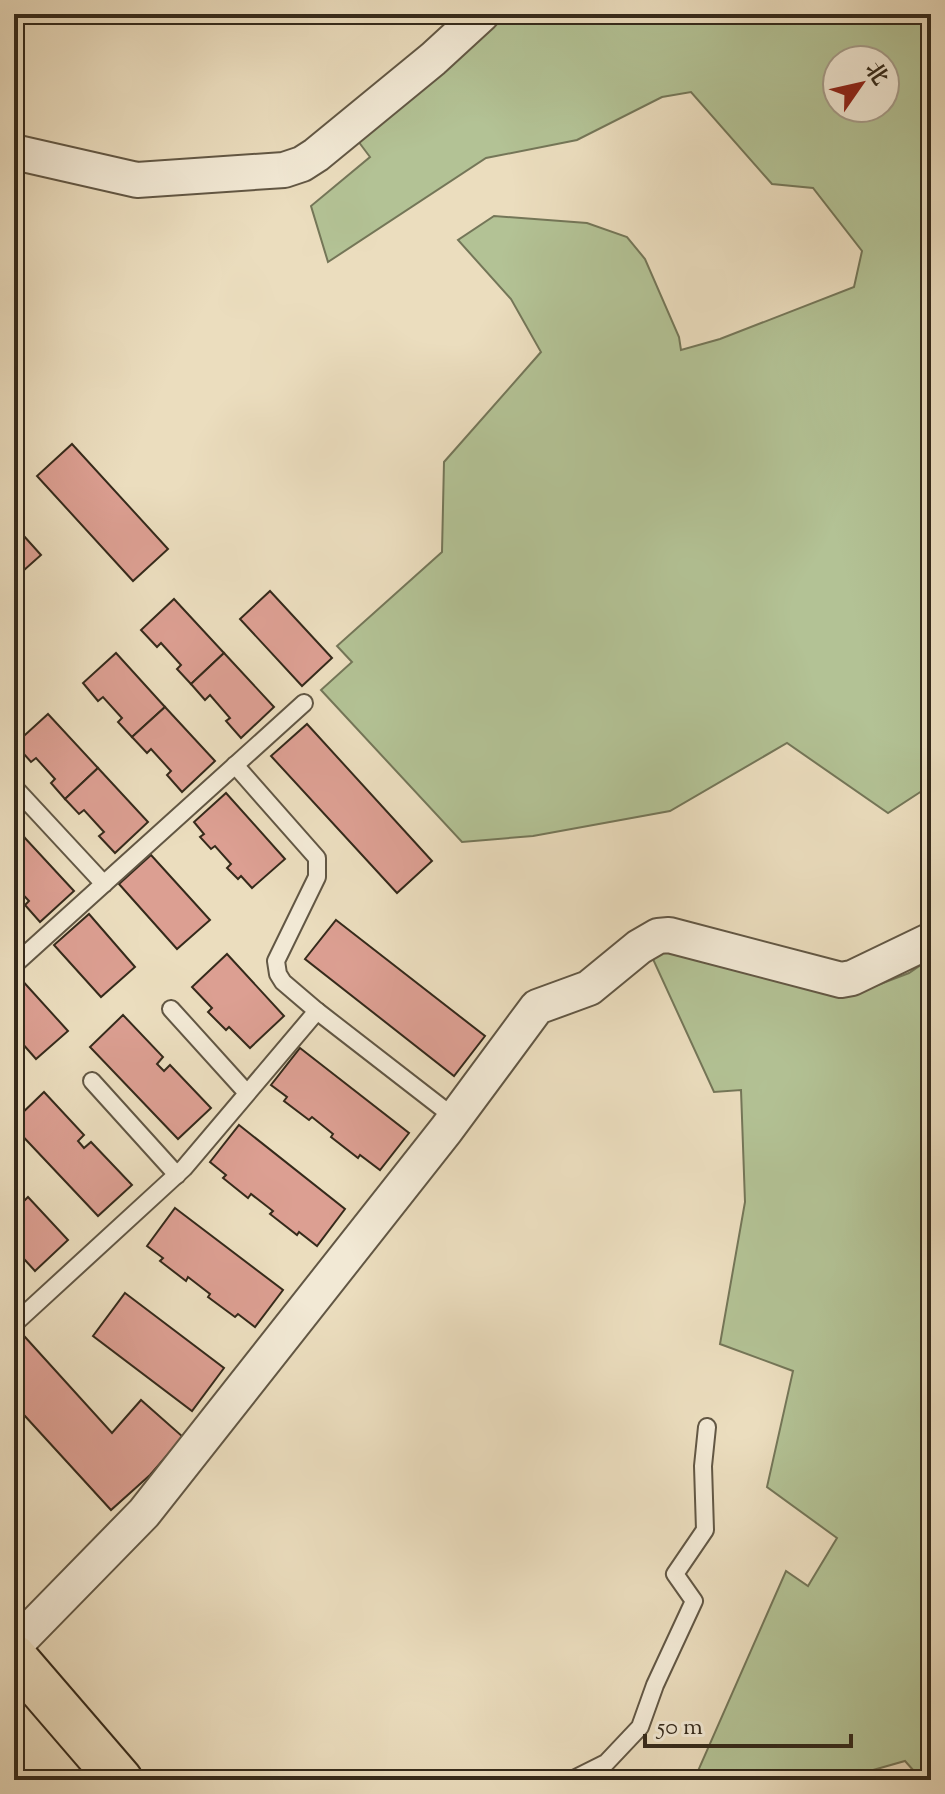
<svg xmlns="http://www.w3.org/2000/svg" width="945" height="1794" font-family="'Sorts Mill Goudy','Noto Serif SC',serif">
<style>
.green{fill:#b3c295;stroke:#747658;stroke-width:2;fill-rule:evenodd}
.building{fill:#dc9f92;stroke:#352a1b;stroke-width:2}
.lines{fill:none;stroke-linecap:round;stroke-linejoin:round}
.lane-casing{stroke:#625744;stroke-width:20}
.street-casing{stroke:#625744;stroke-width:38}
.primary-casing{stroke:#352a1b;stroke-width:48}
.lane{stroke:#f2e9d5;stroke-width:16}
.street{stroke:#f2e9d5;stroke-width:34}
.primary{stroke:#ebddbe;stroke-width:44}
</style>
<rect width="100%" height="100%" fill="#ebddbe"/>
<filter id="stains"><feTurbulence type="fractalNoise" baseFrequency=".0025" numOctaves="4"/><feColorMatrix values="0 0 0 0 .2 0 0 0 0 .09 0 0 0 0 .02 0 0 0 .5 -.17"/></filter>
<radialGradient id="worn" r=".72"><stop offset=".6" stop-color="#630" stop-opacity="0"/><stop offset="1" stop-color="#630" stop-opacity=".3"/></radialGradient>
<g class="green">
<path d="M497,14h434v771l-43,28 -101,-70 -117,68 -137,25 -71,6 -141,-152 31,-28 -15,-16 105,-94 2,-90 97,-110 -30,-53 -53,-59 36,-24 93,7 40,14 18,22 34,78 2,13 39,-11 134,-52 8,-36 -49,-63 -41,-4 -81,-92 -29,5 -85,43 -91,18 -158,104 -17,-56 59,-49 -12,-16zM837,60h48v48h-48z"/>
<polygon points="664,951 870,988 909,973 931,958 931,1780 922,1780 905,1761 838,1780 694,1780 786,1571 808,1586 837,1538 767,1487 793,1371 720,1344 745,1202 741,1090 714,1092 652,957"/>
</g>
<g class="building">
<polygon points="72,444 168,549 133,581 37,476"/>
<polygon points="14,525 41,555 14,579"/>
<polygon points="270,591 332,658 302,686 240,619"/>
<polygon points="174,599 224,653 191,684 177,669 181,665 161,643 157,647 141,630"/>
<polygon points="116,653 165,707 132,737 118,722 122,718 103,697 98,701 83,683"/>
<polygon points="224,653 274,707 241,738 226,721 230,718 210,695 205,700 191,684"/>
<polygon points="165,707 215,761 182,792 167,775 171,771 151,749 147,753 132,737"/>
<polygon points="48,714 98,768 65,799 51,783 55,779 36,758 31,762 15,744"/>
<polygon points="307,724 432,861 397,893 271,756"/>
<polygon points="98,768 148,822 115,853 99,836 104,832 84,810 79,814 65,799"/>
<polygon points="226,793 285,859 252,888 241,876 238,879 227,868 231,864 215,846 211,849 200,837 204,834 194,822"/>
<polygon points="14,827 24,837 14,846"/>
<polygon points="24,837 74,891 40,922 25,905 29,901 14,885 14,846"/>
<polygon points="151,855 210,920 177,949 119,884"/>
<polygon points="89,914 135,967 101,997 54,945"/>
<polygon points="336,920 485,1036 454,1076 305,959"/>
<polygon points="227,954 284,1016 250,1048 229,1027 226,1030 208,1012 212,1008 192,987"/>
<polygon points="19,977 68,1031 36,1059 14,1034 14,982"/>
<polygon points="123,1015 163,1057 157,1064 164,1071 170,1065 211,1108 178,1139 90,1047"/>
<polygon points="300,1048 409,1133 380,1170 360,1155 358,1158 331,1137 333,1134 312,1117 309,1120 284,1101 287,1097 271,1085"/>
<polygon points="44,1092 84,1135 78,1141 84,1148 91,1142 132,1185 98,1216 14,1127 14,1121"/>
<polygon points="239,1125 345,1209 317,1246 299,1232 297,1235 270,1214 273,1211 251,1194 248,1198 223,1178 226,1175 210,1162"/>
<polygon points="14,1182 21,1190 15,1195 22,1203 28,1197 68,1240 35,1271 14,1248"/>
<polygon points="175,1208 283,1290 255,1327 238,1314 235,1317 208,1297 210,1294 188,1277 186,1281 160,1261 163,1258 147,1246"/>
<polygon points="125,1293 224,1368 192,1411 93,1336"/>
<polygon points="25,1337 112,1433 141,1400 183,1437 150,1475 111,1510 14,1404 14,1348"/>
</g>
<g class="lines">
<g class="lane-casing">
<g id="lane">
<polyline points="235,765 317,858 317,877 276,961 278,974 283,982 317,1011 455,1118"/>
<polyline points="14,787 104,884"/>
<polyline points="14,965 304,703"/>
<polyline points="171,1009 247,1093"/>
<polyline points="92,1081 177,1175"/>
<polyline points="14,1324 184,1168 317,1011"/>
<polyline points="572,1780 606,1763 640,1727 655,1685 694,1601 675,1574 705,1530 703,1466 707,1427"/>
</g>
</g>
<g class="street-casing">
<g id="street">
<polyline points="14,152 137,180 284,170 302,164 316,155 433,59 482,14"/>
<polyline points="14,1646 144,1513 446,1130 537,1007 589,988 639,947 658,936 669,935 841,980 852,978 931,940"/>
</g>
</g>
<g class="primary-casing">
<polyline id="primary" points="14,1657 120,1780"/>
</g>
<use href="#lane" class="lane"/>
<use href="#street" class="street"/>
<use href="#primary" class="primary"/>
</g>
<rect width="945" height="1794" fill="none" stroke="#ebddbe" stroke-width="48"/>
<rect x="16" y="16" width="913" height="1762" fill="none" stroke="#352a1b" stroke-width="4"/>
<rect x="24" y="24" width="897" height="1746" fill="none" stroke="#352a1b" stroke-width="2"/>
<g transform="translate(861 84) rotate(56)"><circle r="38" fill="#f2e9d5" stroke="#a69d8b" stroke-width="2"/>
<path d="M0-6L14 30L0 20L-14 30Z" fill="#8f2418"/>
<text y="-12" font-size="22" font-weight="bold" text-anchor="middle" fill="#352a1b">北</text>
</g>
<path d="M645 1734v12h206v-12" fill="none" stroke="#352a1b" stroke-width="4"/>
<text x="657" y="1734" font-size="24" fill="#352a1b" stroke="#f2e9d5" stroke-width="6" paint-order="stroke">50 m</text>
<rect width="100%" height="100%" filter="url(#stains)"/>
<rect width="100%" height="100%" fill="url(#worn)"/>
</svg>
